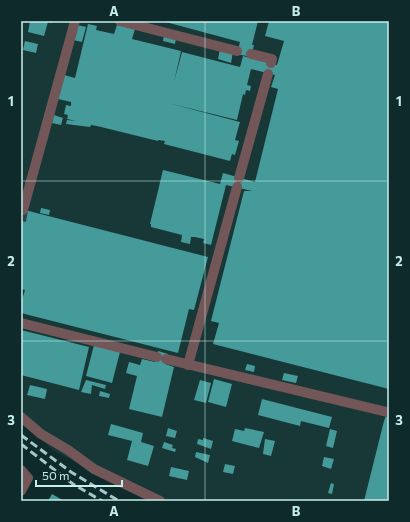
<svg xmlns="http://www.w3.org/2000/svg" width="410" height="522" font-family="Commissioner,sans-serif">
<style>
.built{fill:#183737}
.building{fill:#459b9a}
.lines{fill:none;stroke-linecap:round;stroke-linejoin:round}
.minor-tunnel{stroke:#2a4747;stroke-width:10;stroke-dasharray:10 5;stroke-linecap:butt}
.minor{stroke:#725658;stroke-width:10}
.rail{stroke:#a3c8c7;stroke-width:3;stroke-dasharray:8 4;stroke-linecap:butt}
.grid{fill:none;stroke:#c6eeec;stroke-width:1;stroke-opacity:0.55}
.neatline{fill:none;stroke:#c6eeec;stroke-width:1.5}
.grid-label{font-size:13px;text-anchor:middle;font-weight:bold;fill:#c6eeec}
</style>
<rect width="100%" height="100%" fill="#0f2a2a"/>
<polygon class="built" points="21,21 389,21 389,501 159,501 121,485 54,451 21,422"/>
<g class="building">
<polygon points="30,21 53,21 52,23 48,22 44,36 28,32"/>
<polygon points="162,21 258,21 252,45 254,45 251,57 237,54 240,42"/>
<polygon points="269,21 389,21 389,389 213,344 219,323 211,321 244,191 252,191 226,185 211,245 203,243 204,239 195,237 191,237 190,244 181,242 182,235 151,227 151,224 150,224 163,170 220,184 223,173 255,182 278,89 271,87 275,75 251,69 247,85 251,86 250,91 246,90 245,95 243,94 237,120 168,103 240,122 235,140 239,141 235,155 232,154 230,161 164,144 165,141 158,140 158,141 97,126 91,125 90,127 66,124 67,120 76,121 67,119 68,115 64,114 66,105 71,106 71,102 58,99 64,75 75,78 88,24 97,26 96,30 114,34 117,25 135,29 132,39 181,51 174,82 182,52 240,67 243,56 277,65 284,41 265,36"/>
<polygon points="77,25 86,27 82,42 73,40"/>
<polygon points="164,35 176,38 175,44 163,41"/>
<polygon points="25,41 38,44 36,53 23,50"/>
<polygon points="220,49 233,52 231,63 218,59"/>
<polygon points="54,115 63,118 61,125 52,123"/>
<polygon points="41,208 50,210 49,215 40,213"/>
<polygon points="21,209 208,257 194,310 189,309 178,353 21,313 21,303 25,290 21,289"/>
<polygon points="21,330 89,347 79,390 21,375"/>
<polygon points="94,345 120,352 112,383 86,376"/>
<polygon points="158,351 168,354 165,364 174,367 162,417 129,409 137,376 126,373 129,362 140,365 142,359 155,362"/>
<polygon points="247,364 255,366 254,372 245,370"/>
<polygon points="284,373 298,376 296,383 282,380"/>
<polygon points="214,379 232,384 226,407 208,402"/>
<polygon points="86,380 106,385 105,389 92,385 91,394 81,392"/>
<polygon points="200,380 211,383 206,403 194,400"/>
<polygon points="30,385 47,389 45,399 27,395"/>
<polygon points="100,391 110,394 109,398 99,396"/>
<polygon points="262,399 332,417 329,428 301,421 300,426 258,415"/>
<polygon points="389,407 389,501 364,501 384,421"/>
<polygon points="111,424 143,433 141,442 154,446 148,466 127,460 132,441 108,435"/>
<polygon points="168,428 177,431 175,438 166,436"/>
<polygon points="245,428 264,432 259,448 232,441 235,429 244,431"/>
<polygon points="330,429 337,431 333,448 326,446"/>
<polygon points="203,438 213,441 211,449 197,444 198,439 203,440"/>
<polygon points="265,439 275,441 271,456 263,454"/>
<polygon points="164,442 173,445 172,448 176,449 175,452 162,448"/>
<polygon points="196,452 210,455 208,463 195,457"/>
<polygon points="324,457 334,459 331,469 322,466"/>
<polygon points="225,464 235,466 233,474 223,472"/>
<polygon points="171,467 189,471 187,480 169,476"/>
<polygon points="331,483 334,484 332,494 328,493"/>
<polygon points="52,494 64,501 48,501"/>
</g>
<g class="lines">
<polyline class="minor-tunnel" points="21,221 23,210"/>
<g class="minor">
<polyline points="120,21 237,51"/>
<polyline points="251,54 272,59 271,63"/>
<polyline points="239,178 268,74"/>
<polyline points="23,210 75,21"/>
<polyline points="21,323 157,357"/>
<polyline points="166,359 387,412"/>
<polyline points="188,365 237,187"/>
<polyline points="21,417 41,434 68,450 94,469 160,501"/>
<polyline points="21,470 28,478 21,491"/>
</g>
<g class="rail">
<polyline points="21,435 71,472 119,501"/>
<polyline points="21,444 73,484 102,501"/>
</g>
</g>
<path class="grid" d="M205,21v480M21,181h368M21,341h368"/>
<rect width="410" height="522" fill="none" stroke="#0f2a2a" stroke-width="44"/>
<path d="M36 480v6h86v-6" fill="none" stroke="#c6eeec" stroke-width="2"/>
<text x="42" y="480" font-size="12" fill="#c6eeec" stroke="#0f2a2a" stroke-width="3" paint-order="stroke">50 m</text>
<rect x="22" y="22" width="366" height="478" class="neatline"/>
<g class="grid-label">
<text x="114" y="16">A</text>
<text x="296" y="16">B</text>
<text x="11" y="106">1</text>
<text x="399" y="106">1</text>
<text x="11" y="266">2</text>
<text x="399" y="266">2</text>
<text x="11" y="425">3</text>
<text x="399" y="425">3</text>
<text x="114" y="516">A</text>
<text x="296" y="516">B</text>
</g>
</svg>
